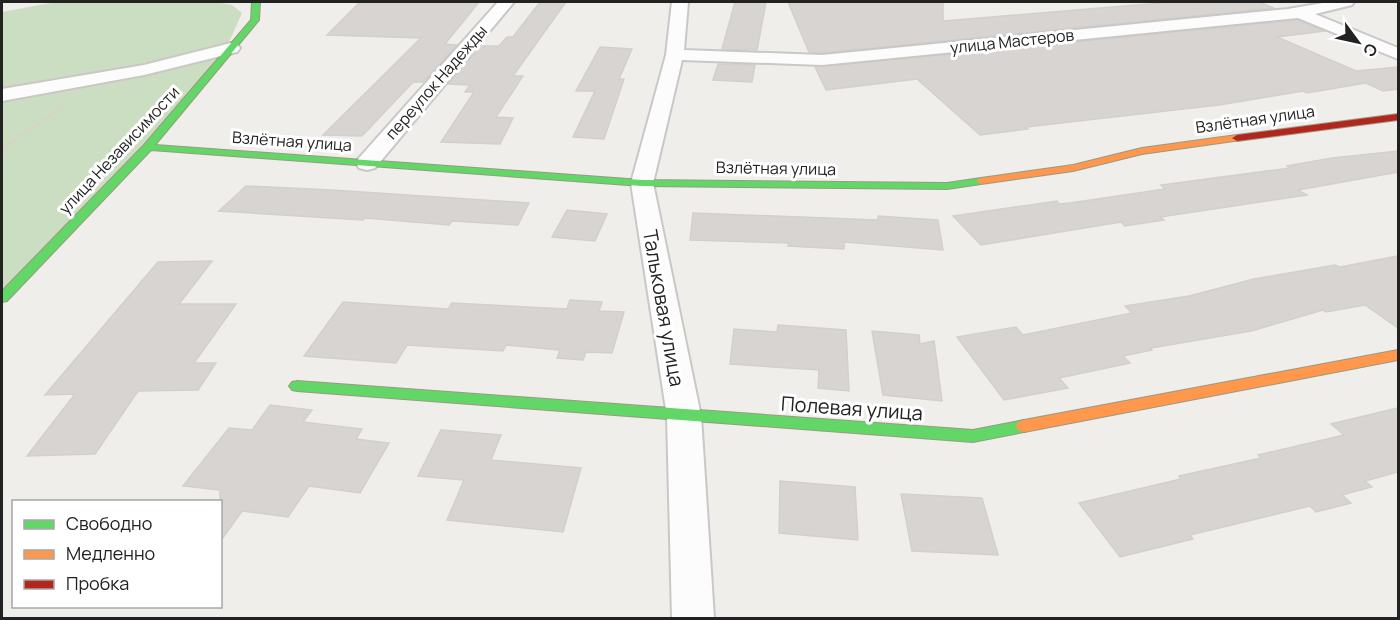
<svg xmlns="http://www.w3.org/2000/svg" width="1400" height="620" font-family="Manrope,sans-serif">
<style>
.forest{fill:#cbdec1}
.building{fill:#d7d4d2;stroke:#d3d0cc;stroke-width:1.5}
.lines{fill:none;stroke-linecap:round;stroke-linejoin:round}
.street-casing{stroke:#c9c8c7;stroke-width:4}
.fast-casing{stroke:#999a82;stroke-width:2}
.slow-casing{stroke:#999a82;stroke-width:2}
.jam-casing{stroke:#999a82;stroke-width:2}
.path{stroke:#dccecd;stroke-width:3;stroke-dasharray:2 2;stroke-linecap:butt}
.street{fill:#fdfcfc;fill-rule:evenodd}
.fast{fill:#63d668;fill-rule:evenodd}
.slow{fill:#ff974d;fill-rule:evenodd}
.jam{fill:#b3261e;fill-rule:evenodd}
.labels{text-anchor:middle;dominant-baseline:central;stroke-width:6;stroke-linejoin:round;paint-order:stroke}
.far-street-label{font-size:16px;fill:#222;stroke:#fff}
.street-label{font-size:20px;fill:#222;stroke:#fff}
</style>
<rect width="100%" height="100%" fill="#f0eeeb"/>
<polygon class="forest" points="56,2 216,2 232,5 242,13 230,40 148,147 2,294 2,12"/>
<g class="building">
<polygon points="360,2 479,2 445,44 457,45 423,82 413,82 362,136 323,135 421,38 327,35"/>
<polygon points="540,2 566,2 513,76 523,76 496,117 513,118 500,144 441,142 474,92 465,92 470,85 448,84 480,46 499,46 507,37 513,37"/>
<polygon points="735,2 766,2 757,50 722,49"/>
<polygon points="788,2 943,2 943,21 1173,2 1259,2 1274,8 822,53 809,52"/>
<polygon points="1298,20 1324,31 1277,37 1356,71 1398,67 1398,89 1383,91 1366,83 1307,93 1303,91 1219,105 1026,127 1028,129 980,135 917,79 826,90 815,67"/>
<polygon points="600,47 632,49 619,79 624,79 604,139 573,137 595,91 576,91"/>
<polygon points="718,64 755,65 752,82 713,80"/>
<polygon points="1398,151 1398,172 1298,190 1307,195 1160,217 1164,220 1125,226 1121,222 981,245 953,216 1057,201 1059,204 1070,203 1165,189 1161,185 1290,168 1287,166 1332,158"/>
<polygon points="246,186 332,190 529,203 518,225 452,221 449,225 365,218 363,220 219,211"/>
<polygon points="567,210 607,214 595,241 552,237"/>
<polygon points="693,213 878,220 878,216 938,220 943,250 844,242 844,249 788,246 789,243 690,240"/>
<polygon points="1398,256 1398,328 1365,305 1326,312 1323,310 1251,331 1151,348 1152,350 1123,356 1130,363 1059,378 1068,388 1004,400 957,337 1016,327 1023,335 1132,313 1125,306 1189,296 1254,279 1335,265 1340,267"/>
<polygon points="212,261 179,304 236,304 194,363 216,363 198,390 138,391 95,454 27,456 75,394 45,395 158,262"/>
<polygon points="570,300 602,302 599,311 624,312 612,353 586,352 583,360 557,358 560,350 506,345 503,351 407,345 396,363 304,356 343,302 448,309 452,303 567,309"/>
<polygon points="778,325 846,330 849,391 818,388 819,370 730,364 734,329 777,332"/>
<polygon points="872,331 919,335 920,344 934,341 942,401 883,395"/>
<polygon points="270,405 312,410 303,422 362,429 356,439 389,443 360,493 309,486 288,517 242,511 220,542 220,490 183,486 229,428 252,430"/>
<polygon points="1398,408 1398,472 1365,481 1372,487 1342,495 1351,503 1316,512 1310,506 1190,535 1193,539 1120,557 1079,503 1181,479 1179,476 1261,458 1258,455 1344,435 1331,424"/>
<polygon points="441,430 501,435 491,460 581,468 563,532 447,520 464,480 418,476"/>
<polygon points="780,481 855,487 858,540 779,533"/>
<polygon points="901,494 982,498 998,555 912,551"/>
</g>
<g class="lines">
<g class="street-casing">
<g id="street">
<polygon points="498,2 514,2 375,168 367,170 359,168 356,163 359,158"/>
<polygon points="672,2 688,2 684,50 822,55 1288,9 1329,2 1354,2 1352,5 1315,14 1398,48 1398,59 1298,18 822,65 682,60 653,183 701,416 714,618 672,618 667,416 631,183 666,55"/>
<polygon points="231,43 237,44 240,48 237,52 144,75 2,101 2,89 144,65"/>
</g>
</g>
<g class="fast-casing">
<g id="fast">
<polygon points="252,2 260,2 259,20 155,145 642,180 947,183 981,178 986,181 981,184 947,189 642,186 151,150 7,301 2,302 2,291 144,145 251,20"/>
<polygon points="297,381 973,430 1024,420 1030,422 1032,426 1030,430 1024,432 973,442 297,391 292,390 289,386 292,382"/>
</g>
</g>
<g class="slow-casing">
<g id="slow">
<polygon points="1237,135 1241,136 1241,140 1142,154 1073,171 981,184 976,181 981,178 1073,165 1142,148"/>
<polygon points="1398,350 1398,360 1024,432 1018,430 1016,426 1018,422 1024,420"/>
</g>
</g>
<g class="jam-casing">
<polygon id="jam" points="1398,114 1398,120 1237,141 1232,138 1237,135"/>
</g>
<polyline class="path" points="2,149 65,105"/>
<use href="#street" class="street"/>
<use href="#fast" class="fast"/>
<use href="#slow" class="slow"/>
<use href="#jam" class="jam"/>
</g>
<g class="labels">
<g class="far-street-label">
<text transform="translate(1012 41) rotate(-6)">улица Мастеров</text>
<text transform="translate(436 82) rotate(-49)">переулок Надежды</text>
<text transform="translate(1255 119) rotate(-8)">Взлётная улица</text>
<text transform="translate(292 141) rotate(4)">Взлётная улица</text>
<text transform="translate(119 150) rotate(-47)">улица Независимости</text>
<text transform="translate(776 168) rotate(1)">Взлётная улица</text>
</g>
<g class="street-label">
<text transform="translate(664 308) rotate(80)">Тальковая улица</text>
<text transform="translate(852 408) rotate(4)">Полевая улица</text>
</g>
</g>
<rect width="1400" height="620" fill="none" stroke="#222222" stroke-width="6"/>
<rect x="12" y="500" width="210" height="108" fill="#ffffff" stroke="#a7a7a7" stroke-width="1.5"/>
<rect x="24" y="520" width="30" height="9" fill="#63d668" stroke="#a7a7a7" stroke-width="1.5"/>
<text x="66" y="530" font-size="18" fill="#222222">Свободно</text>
<rect x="24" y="550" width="30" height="9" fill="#ff974d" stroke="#a7a7a7" stroke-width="1.5"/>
<text x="66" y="560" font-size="18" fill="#222222">Медленно</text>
<rect x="24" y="580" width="30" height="9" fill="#b3261e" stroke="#a7a7a7" stroke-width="1.5"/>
<text x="66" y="590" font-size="18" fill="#222222">Пробка</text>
<g transform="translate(1358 42) rotate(123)" stroke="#ffffff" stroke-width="4.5" paint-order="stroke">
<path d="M0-4.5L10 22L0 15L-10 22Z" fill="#222222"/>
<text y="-9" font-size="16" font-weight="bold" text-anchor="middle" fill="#222222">С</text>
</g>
</svg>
